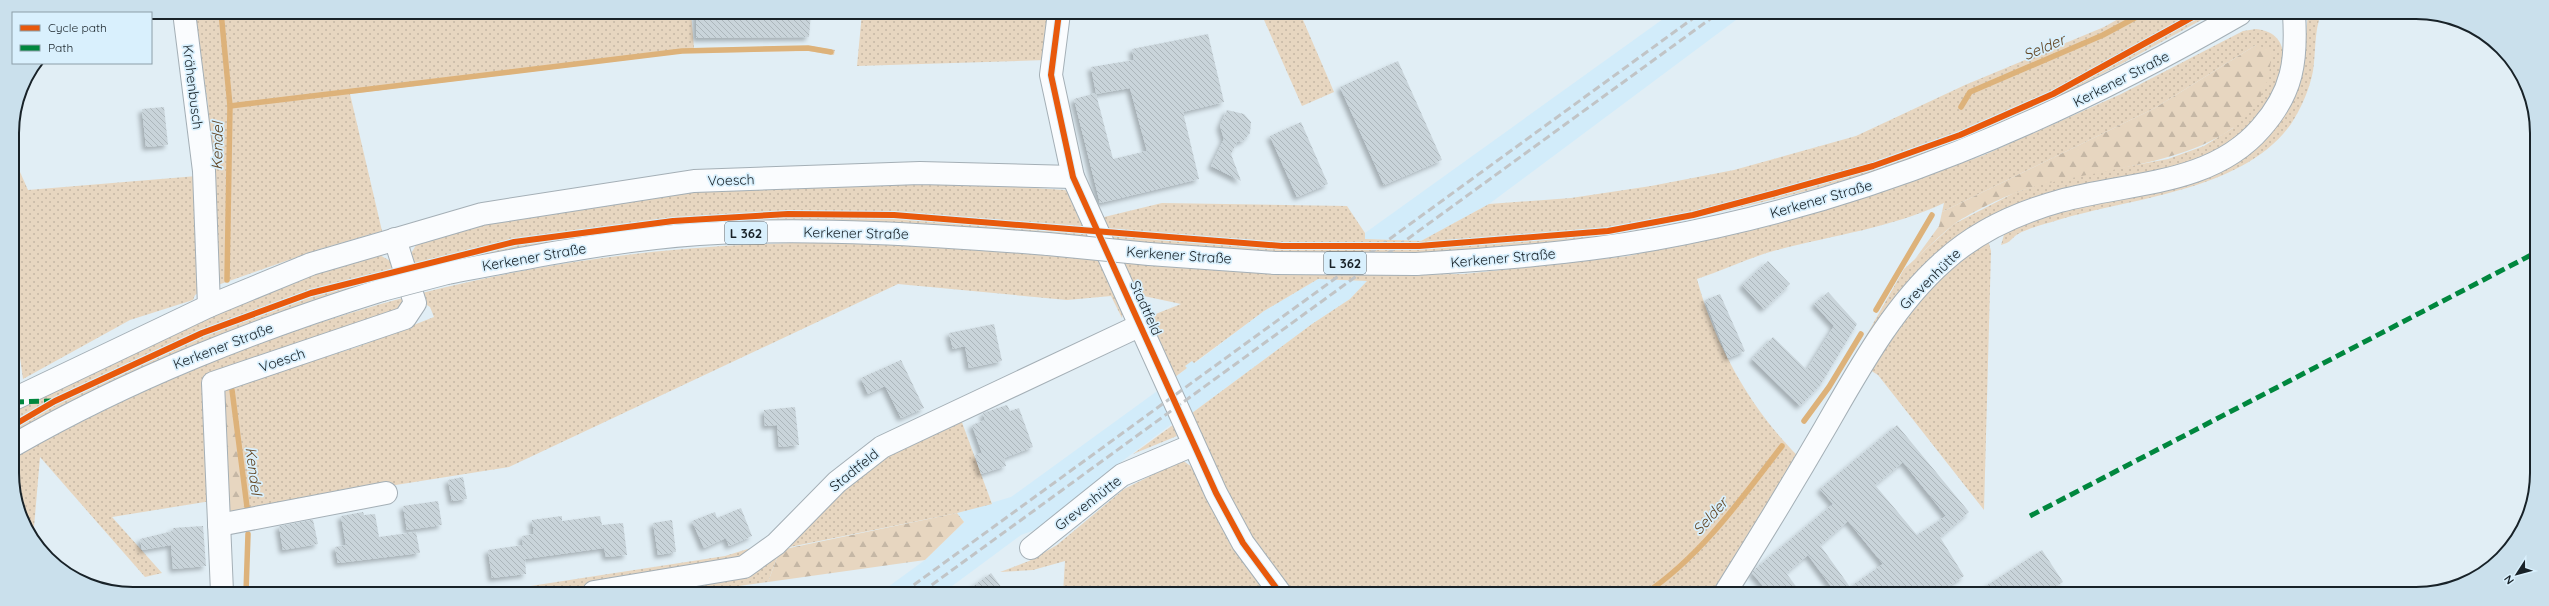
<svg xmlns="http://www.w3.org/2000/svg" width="2549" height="606" font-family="Quicksand,sans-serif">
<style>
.built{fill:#d2ecfa}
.grass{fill:url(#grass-dots);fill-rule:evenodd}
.forest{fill:url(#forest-firs)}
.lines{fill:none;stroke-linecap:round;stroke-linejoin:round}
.stream{stroke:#ddb27a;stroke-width:5.5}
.building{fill:url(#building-back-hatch);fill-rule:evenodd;filter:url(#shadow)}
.minor-casing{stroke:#a4afb6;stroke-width:24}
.major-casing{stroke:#a4afb6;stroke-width:24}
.minor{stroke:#fafcfe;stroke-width:22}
.major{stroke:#fafcfe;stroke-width:22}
.rail{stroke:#c1c4c6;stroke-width:3;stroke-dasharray:8 4;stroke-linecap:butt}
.major-bridge-casing{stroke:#a4afb6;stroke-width:24;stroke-linecap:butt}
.major-bridge{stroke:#fafcfe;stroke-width:22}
.quiet{stroke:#00873e;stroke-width:5;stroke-dasharray:10 5;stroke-linecap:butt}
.cycleway-casing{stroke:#d9f0fd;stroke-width:8}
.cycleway{stroke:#e8590c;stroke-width:6}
.labels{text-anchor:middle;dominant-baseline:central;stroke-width:3.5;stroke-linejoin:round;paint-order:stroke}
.shield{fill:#d9f0fd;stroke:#526068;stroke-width:1}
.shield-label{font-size:13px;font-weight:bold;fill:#182228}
.street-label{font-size:14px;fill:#182228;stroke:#d9f0fd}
.water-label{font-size:15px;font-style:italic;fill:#634624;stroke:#d9f0fd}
.rim{fill:none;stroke:#182228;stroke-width:2}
</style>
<defs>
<pattern id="grass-dots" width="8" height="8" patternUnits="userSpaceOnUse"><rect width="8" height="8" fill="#e7d6c0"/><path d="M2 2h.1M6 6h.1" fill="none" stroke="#c5b7a5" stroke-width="1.8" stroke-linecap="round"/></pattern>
<pattern id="forest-firs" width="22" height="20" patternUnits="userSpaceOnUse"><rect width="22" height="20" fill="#e7d6c0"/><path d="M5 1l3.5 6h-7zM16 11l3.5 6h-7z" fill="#c5b7a5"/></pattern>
<pattern id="building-back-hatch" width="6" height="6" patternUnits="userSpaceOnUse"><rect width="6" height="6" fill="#c9d4da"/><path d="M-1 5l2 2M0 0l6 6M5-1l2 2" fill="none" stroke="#acb6bb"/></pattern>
<filter id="shadow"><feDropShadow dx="-3.5" dy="3.5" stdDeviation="2" flood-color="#0004"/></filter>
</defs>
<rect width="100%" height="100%" fill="#e1eef5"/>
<g class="built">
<polygon points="1670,14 1744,14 1489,204 1421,241 1365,239 1365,233"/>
<polygon points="1318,279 1367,281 1350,299 1312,324 1192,413 1173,423 1109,471 1043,527 1021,535 944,592 881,592 925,560 964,522 957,513 1011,497 1160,389 1187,368 1185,366 1192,360 1195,363 1264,311"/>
</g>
<g class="grass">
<polygon points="194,12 691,13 694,48 810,46 835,50 834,55 808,51 683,53 350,94 382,231 317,250 215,286 208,105"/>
<polygon points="862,13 1051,13 1046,60 857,66"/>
<polygon points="1261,13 1300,13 1334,92 1302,106"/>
<path d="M2127,14h85c-81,45 -161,90 -247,125 -90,36 -186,61 -282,81 -54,12 -109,24 -164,28 -137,11 -273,4 -409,-9l-10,-21 62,-15 185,3 18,27v6l56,2 68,-37 82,-6 80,-12 83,-16 122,-34 109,-51 139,-58z"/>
<path d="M2308,14h13c-7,18 -5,38 -8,57 -3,17 -12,38 -22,53 -47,67 -160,74 -233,96 -13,4 -29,8 -40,14 -8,5 -6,8 -17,11l5,-17 36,-13 167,-39 93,-101z"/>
<path d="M2256,29c54,6 15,79 -8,100 -10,8 -22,15 -33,23l-275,102 -216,327 -11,12h-422l-38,-53 -41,-79 -20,-48 120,-89 38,-25 17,-18 -49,-2 -54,32 -70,52 -2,-2 -7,5 2,2 -12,9 -27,-60 33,-13 -42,-9 -18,-34 204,13 50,1 89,-1 164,-18 145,-33 107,-31 104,-37 137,-61 122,-63zM2256,45l-23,83 -29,18 -36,13 -118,22 -36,12 -60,31 -50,45 -106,187c-47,-46 -84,-113 -101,-177 27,-9 53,-22 80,-29 57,-15 114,-22 167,-47l-2,9 213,-104z"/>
<polygon points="12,154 28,190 197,176 202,291 195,295 193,300 130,320 23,379 19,350 13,335"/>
<path d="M809,181h121l135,9 6,4 53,111 -2,13 -11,-22 -44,4 -169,-16 -389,183 -264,42 -15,-122 130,-41 74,-29 -4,-10 -14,-9 -19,18 -164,50 -22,135 -99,16 50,56 -17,4 -105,-120 -7,82c-18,-26 -19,-52 -19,-82 34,-20 70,-36 105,-54 205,-98 418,-150 644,-159 111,-5 221,6 332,14l-10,-22 -32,-3 -217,-10 -426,52 -396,161v-26l154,-78 144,-59 62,-21 22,12 10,-2 13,-22 67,-17 149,-26z"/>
<polygon points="1988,240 1991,251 1984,510 1878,375 1870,370 1926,288"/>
<polygon points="960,417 992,504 957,513 780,549 768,582 696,592 641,592 726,578 886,454"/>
<polygon points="1173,425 1177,436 1133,454"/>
<polygon points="1182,460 1195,469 1267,593 1063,593 1065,561 1033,570 1000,572 1029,561 1057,545 1124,489"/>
<polygon points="764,544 750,557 727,562 549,592 491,592 725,556"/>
</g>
<g class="forest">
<path d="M2256,45l15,5c3,121 -176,112 -256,143 -16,6 -49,22 -62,32 -13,10 -25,23 -38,34l24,-33 3,-14 213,-104z"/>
<polygon points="230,387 245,509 225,513 219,392"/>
<polygon points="957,513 964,522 925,560 768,582 780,550"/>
</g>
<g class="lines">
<g class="stream">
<polyline points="221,12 230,106 227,280"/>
<polyline points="230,106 682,51 808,48 831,52"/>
<polyline points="1961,107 1970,92 2103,35 2142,14"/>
<polyline points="1876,310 1932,215"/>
<polyline points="232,390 247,507"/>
<polyline points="1804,421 1829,387 1861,334"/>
<polyline points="246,592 248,534"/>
<path d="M1646,593c55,-37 96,-95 136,-147"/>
</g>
</g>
<g class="building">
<polygon points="696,13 718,13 718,16 750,16 750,13 811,13 809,37 696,38"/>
<path d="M1208,34l16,68 -41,10 16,67 -99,24 -26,-104 22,-6 -5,-26 43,-7 -2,-11zM1130,88l17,63 -34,8 -17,-65z"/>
<polygon points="1398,61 1442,160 1384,185 1340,87"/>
<polygon points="164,107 168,145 146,147 142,109"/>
<polygon points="1227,110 1244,114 1251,122 1250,133 1243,141 1237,142 1231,154 1241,181 1211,166 1224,139 1220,126"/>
<polygon points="1301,122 1328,184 1297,197 1270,136"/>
<polygon points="1768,261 1790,284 1764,309 1742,285"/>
<polygon points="1828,292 1857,324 1821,384 1800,406 1752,359 1773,337 1807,370 1834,326 1814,304"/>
<polygon points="1720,294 1745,351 1728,358 1705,300"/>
<polygon points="994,324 1002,361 969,368 965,346 953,349 949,333"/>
<polygon points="901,360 924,408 901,418 885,386 868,394 861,378"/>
<polygon points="1007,405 1010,411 1019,408 1033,447 1004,458 1006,466 981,474 975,455 982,453 972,425 985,420 983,413"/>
<polygon points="795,407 799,445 779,447 777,425 765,426 764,410"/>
<path d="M1897,425l72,87 -29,25 24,39 -26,17h-102l-28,-38 -22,18 15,20h-32l-17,-20 2,-3 79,-66 -13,-15zM1903,462l43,54 -29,19 -42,-50zM1848,521l35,43 -33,23 -30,-42z"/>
<polygon points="463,477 467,499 452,501 448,480"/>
<polygon points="438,501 442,525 407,530 403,506"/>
<polygon points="741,508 752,536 729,546 726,538 704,548 692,521 715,512 717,518"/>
<polygon points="363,512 364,515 375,514 379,537 416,532 420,553 338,563 335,547 346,545 341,516"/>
<polygon points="562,516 562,521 600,516 602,525 623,523 627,555 606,557 604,548 525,559 526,574 492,578 488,550 523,545 522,536 534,534 532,520"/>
<polygon points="311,520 313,520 318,544 283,550 279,526"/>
<polygon points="672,520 676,552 658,555 653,523"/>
<polygon points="203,526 206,566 173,569 171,545 142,550 140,539 173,531 173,528"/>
<polygon points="2042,550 2063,582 2051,590 2042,593 2038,587 2028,593 1975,593"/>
<polygon points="991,573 1005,592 965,592 983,579"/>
</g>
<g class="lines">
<g class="minor-casing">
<g id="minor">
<polyline points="184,12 204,171 209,306"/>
<polyline points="1059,13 1051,75 1073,177 1216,493 1243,543 1280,593"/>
<polyline points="14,399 209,306 311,264 482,214 694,181 920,173 1073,177"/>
<polyline points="219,525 386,493"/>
<polyline points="1031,548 1122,475 1193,445"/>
<polyline points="222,592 213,383 405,318 415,303 395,239"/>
<polyline points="594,592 744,567 776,544 837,482 882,447 1141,325"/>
<path d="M1725,593c34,-54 68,-110 100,-165 34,-59 68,-122 119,-167 33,-30 73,-48 116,-60 68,-19 151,-15 201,-73 32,-36 36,-68 33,-114"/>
</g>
</g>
<g class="major-casing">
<g id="major">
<polyline points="1149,254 1275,263"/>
<path d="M1416,264c81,-5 160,-11 239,-25 213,-38 399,-118 585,-225"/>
<path d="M447,273c83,-16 167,-33 252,-39 117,-7 233,1 349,10"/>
<path d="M14,445c117,-67 240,-115 368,-155"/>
</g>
</g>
<use href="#minor" class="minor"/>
<use href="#major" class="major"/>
<g class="rail">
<polyline points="904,592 1699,14"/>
<polyline points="922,592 1717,14"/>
</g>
<g class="major-bridge-casing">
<g id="major-bridge">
<polyline points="1048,244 1149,254"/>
<polyline points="1275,263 1416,264"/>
<polyline points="382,290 447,273"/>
</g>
</g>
<use href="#major-bridge" class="major-bridge"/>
<g class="quiet">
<polyline points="14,402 51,401"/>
<polyline points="2030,516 2535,253"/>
</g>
<g class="cycleway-casing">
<g id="cycleway">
<polyline points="1059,13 1051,75 1073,177 1216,493 1243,543 1280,593"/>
<polyline points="14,425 55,401 202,333 311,293 514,242 673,221 788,214 894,215 1282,246 1419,246 1608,231 1693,215 1776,193 1873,166 1960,135 2053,94 2198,14"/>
</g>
</g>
<use href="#cycleway" class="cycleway"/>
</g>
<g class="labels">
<g class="shield">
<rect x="725" y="222" width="42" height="22" rx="3"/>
<rect x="1324" y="252" width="42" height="22" rx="3"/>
</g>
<g class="shield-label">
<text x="746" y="233">L 362</text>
<text x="1345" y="263">L 362</text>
</g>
<g class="street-label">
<text transform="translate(2121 79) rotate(-27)">Kerkener Straße</text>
<text transform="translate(193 87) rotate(83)">Krähenbusch</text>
<text transform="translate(731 180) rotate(-2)">Voesch</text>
<text transform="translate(1821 199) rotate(-16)">Kerkener Straße</text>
<text transform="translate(856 233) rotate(1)">Kerkener Straße</text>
<text transform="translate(1179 255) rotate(4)">Kerkener Straße</text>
<text transform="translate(534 257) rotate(-10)">Kerkener Straße</text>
<text transform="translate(1503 258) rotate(-5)">Kerkener Straße</text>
<text transform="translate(1930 279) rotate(-45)">Grevenhütte</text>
<text transform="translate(1146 308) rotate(66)">Stadtfeld</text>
<text transform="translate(223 346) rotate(-21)">Kerkener Straße</text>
<text transform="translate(282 360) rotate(-19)">Voesch</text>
<text transform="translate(854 470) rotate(-39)">Stadtfeld</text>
<text transform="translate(1088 503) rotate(-38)">Grevenhütte</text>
</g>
<g class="water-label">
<text transform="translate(2044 47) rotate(-23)">Selder</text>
<text transform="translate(217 146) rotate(-89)">Kendel</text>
<text transform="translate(254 471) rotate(83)">Kendel</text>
<text transform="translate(1710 516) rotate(-48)">Selder</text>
</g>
</g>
<path d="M0 0H2549V606H0ZM133 19H2416A114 114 0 0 1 2530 133V473A114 114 0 0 1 2416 587H133A114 114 0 0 1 19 473V133A114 114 0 0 1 133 19Z" fill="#cae0ec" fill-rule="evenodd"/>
<path class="rim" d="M133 19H2416A114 114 0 0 1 2530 133V473A114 114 0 0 1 2416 587H133A114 114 0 0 1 19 473V133A114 114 0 0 1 133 19Z"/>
<rect x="12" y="12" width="140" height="52" fill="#d9f0fd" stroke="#8c9ea8"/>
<rect x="20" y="25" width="20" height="6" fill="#e8590c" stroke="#8c9ea8"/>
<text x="48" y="32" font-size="12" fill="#182228">Cycle path</text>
<rect x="20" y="45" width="20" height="6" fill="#00873e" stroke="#8c9ea8"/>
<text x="48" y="52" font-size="12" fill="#182228">Path</text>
<g transform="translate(2517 574) rotate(234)" stroke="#d9f0fd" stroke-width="3" paint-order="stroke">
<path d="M0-3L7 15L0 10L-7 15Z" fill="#182228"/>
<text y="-6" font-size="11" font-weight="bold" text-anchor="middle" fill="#182228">N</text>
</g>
</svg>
